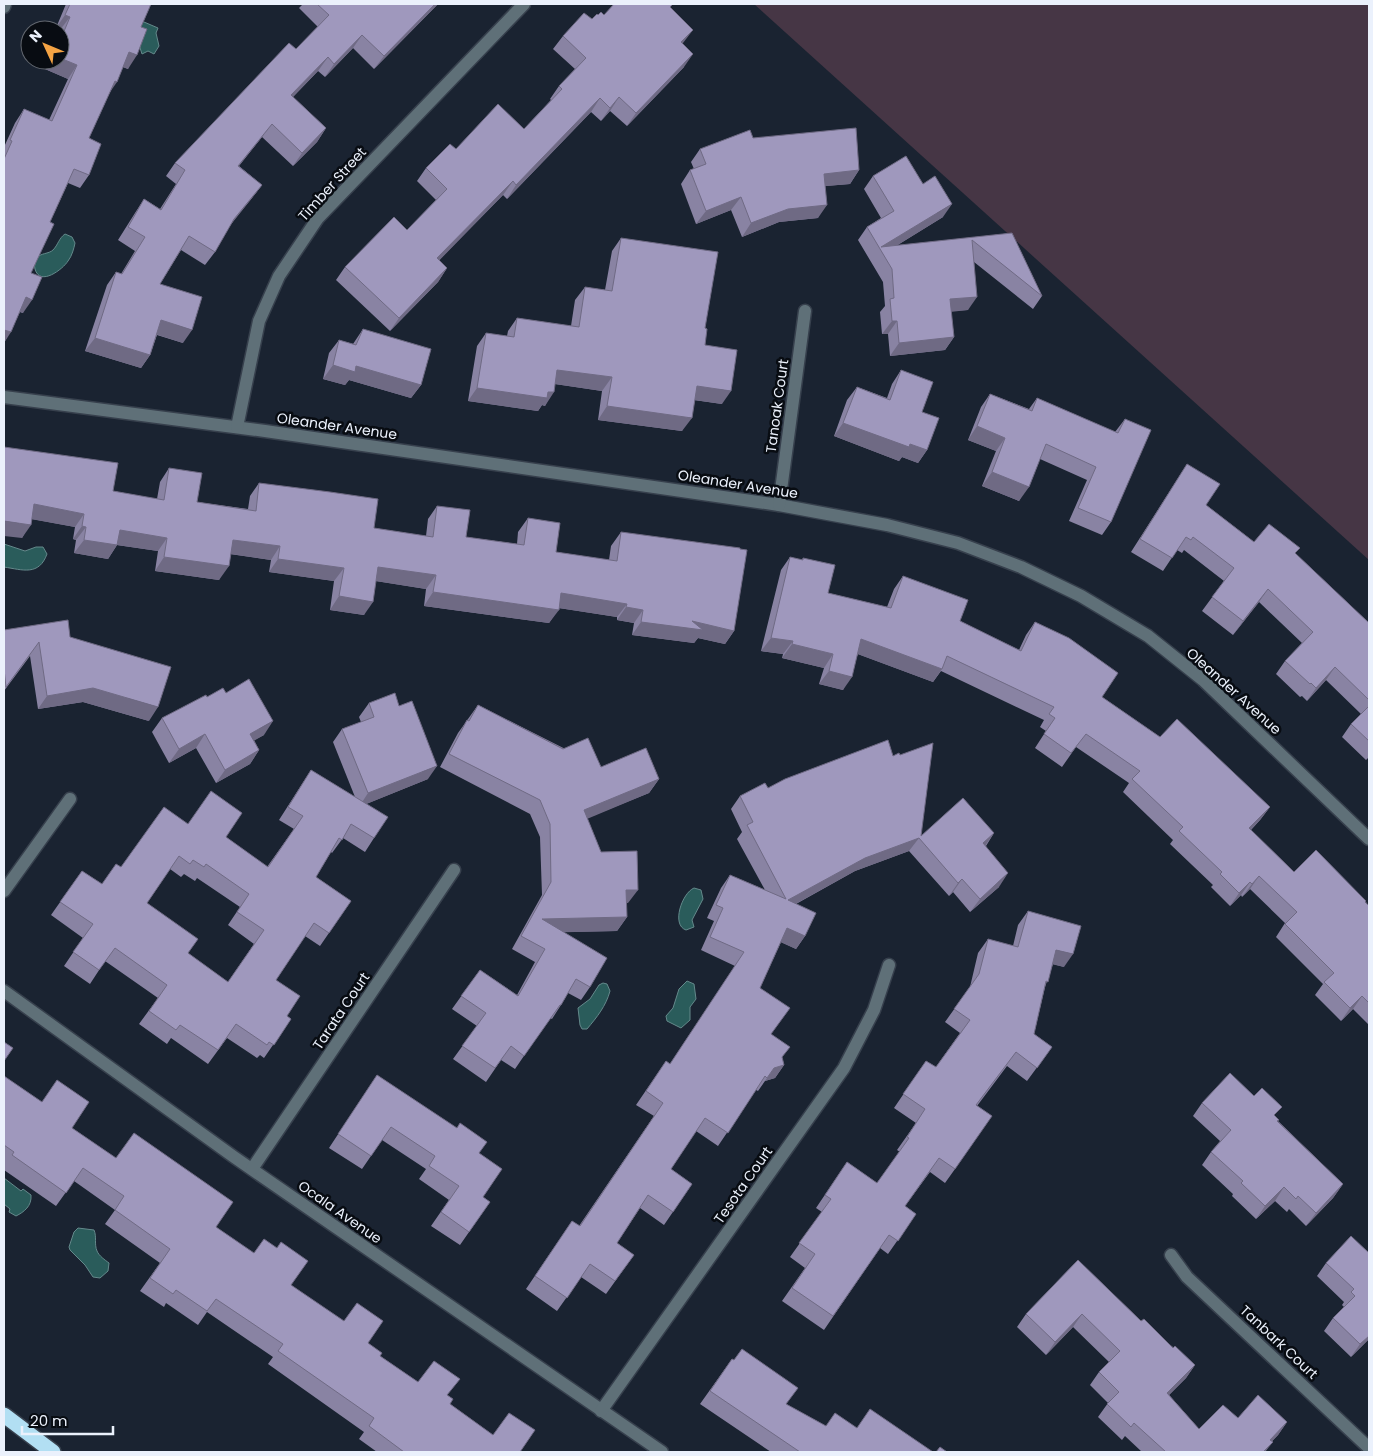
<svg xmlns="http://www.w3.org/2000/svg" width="1373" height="1456" font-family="Poppins,sans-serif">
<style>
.green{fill:#463645}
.water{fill:#2a5c5b;stroke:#64898b}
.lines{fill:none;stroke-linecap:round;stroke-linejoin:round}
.minor-casing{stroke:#37404d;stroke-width:15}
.highway-casing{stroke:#37404d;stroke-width:18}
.minor{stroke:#5f7078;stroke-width:12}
.highway{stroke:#b2dff3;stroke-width:15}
.wall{fill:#8983a3;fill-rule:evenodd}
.shaded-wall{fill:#6f6a84}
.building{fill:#9f98bd;stroke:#6f6a84;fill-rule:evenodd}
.labels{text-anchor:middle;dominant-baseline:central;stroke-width:5;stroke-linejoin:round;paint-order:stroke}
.street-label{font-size:14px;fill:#ebf1fc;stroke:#080c12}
</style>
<rect width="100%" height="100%" fill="#1a2331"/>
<polygon class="green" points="754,4 1369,4 1369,560"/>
<g class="water">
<polygon points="130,16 158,28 156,33 159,46 154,54 148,51 142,54"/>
<path d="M65,234l7,3 3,6c-1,5 -3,13 -7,18 -5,8 -28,26 -33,8 -1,-3 0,-7 2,-11 3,-5 12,-4 16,-8 5,-5 6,-12 12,-16z"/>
<path d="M4,544l21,7 11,-4h7l4,7c-8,22 -24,16 -43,13z"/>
<path d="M694,888l7,2 2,9 -11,21 2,7 -8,3c-15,-5 -4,-37 8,-42z"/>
<polygon points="687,981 694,984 696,999 690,1007 690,1020 681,1028 667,1021 666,1016 673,1008 679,989"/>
<path d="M603,983l4,1 3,7c-4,15 -13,26 -23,38h-5l-2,-4 -2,-17 12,-9 9,-14z"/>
<path d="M4,1178l17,13 2,-2 8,6c1,11 -7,17 -15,21l-7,-4 1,-3 -6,-5z"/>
<path d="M78,1228l16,2c3,7 0,14 3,21 2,5 8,9 12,12l-1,8 -8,7 -7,-1 -8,-12 -15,-15 -1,-3 5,-15z"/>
</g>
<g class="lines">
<g class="minor-casing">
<g id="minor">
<polyline points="4,7 5,4"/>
<polyline points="4,397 265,431 779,505 887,525 958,543 1021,567 1081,596 1148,636 1203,680 1369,839"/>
<polyline points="237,427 259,321 279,276 318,218 524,4"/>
<polyline points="779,505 805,311"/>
<polyline points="4,891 70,799"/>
<polyline points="4,991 234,1157 662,1452"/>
<polyline points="252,1169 454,870"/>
<polyline points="1171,1255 1187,1277 1369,1448"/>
<polyline points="601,1411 844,1068 874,1010 889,965"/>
</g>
</g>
<g class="highway-casing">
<polyline id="highway" points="4,1415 53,1452"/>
</g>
<use href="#minor" class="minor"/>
<use href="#highway" class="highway"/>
</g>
<g class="wall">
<polygon points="66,4 151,4 141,27 128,69 123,67 110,92 89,138 89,175 80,188 68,183 50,222 31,273 23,313 20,312 4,343 4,147 15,123 24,109 49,120 68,79 45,69 48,60 60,60 60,30 56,28"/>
<polygon points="303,4 438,4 374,69 353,48 325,77 318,71 293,97 326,128 317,142 293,166 262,137 239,166 262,185 252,198 230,225 215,252 205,265 181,250 160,284 183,343 157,335 150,355 141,368 85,351 107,285 116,272 121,274 135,251 118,240 135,213 144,199 160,209 176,184 166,176 175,163 296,49 318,27 299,8"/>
<polygon points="672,5 670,8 683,43 684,67 627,126 610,111 601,121 591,112 507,199 503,195 439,260 447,268 438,282 390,331 336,280 345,267 407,230 436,200 417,181 426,168 456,149 524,129 551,100 550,99 559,86 575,69 553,49 563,36 598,15"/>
<polygon points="753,138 859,170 850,184 825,186 818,218 779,222 742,237 731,210 696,224 681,184 690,170 694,169 691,162 700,149"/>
<polygon points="873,176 943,217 896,246 1012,233 1042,296 1033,309 974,262 968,310 951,311 954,337 945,350 890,356 888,334 882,334 880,312 885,306 883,282 858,240 867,227 881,218 864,189"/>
<polygon points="621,238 705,328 705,345 722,404 694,400 682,431 598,420 602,391 555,384 545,406 542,405 538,411 468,401 477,346 486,333 507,336 508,331 517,318 571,326 575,300 585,287 605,290 612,251"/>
<polygon points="363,329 421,385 411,398 349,380 345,385 323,379 329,353 339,340 353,344"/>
<polygon points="901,370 922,412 927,450 918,463 902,457 899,461 834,436 847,400 857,387 887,398 892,384"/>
<polygon points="990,394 1029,409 1037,398 1115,432 1125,419 1111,522 1102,535 1069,521 1087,480 1040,459 1019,501 982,486 996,451 968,440 981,407"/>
<polygon points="4,447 113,491 157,499 160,482 169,468 197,502 248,509 250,496 259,483 374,528 426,536 428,519 437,506 466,537 517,544 518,532 528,518 556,552 609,560 611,546 621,532 734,631 725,644 698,638 694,643 632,635 634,623 617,620 617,617 559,608 549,623 424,606 426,589 376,581 364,615 330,610 334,581 269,572 271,560 230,554 219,580 155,571 158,551 117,545 108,559 74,553 76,540 73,539 75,527 32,519 22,538"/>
<polygon points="1187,464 1206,505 1254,542 1296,554 1369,623 1369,757 1366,760 1342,737 1351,724 1361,714 1326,680 1307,701 1302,696 1300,697 1276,674 1285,661 1302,643 1259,602 1233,635 1202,611 1224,581 1184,550 1182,553 1177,550 1163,571 1131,552"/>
<polygon points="790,557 802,560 803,558 828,593 887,607 894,589 903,576 960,621 1019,650 1026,635 1035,622 1102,697 1160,737 1270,807 1260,820 1251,830 1294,872 1366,902 1369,906 1369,1025 1353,1009 1341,1021 1315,995 1323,984 1276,937 1285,923 1250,889 1242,897 1241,895 1230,906 1211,887 1213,885 1170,844 1173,840 1123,792 1129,783 1076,747 1062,767 1035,748 1046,731 1040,727 1044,720 941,671 933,682 858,654 843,690 819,684 824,668 782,658 783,654 761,651 781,570"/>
<polygon points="4,630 70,637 149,721 83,702 38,709 30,656 4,691"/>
<polygon points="226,693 264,735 254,740 259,750 250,764 216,783 196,748 169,763 152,732 162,718 207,697"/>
<path d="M369,703l59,76 -62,25 8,34 -9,14 -22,-14 -11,15 -1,-1 -15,25 35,24 -31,45 -15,-10 -29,44 11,36 4,3 -27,39 -4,-3 -3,3 -30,-20 -19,26 -37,-26 -4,6 -28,-20 19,-26 -53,-37 -15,23 -26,-18 19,-28 -32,-23 31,-44 20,13 19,-17 67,-43 38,13 41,30 27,-38 -15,-9 23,-36 9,-14 44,27 -22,-55 9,-13 19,-7 -2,-5zM170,869l11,8 3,-3 11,7 2,-3 43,29 -12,18 26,19 -26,38 -40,-28 -41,-51z"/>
<polygon points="478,705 601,767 659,779 649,793 587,818 601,852 628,903 626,903 627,917 617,931 564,932 590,987 581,1000 568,993 561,1005 552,1019 550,1018 515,1069 501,1060 486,1082 453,1059 477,1026 452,1009 480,970 517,995 535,962 512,949 542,895 540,837 530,814 440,767 458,733"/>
<polygon points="768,788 921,836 994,833 986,846 999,887 970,912 953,892 949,896 909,851 855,871 796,904 805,936 796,949 781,942 760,988 771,1034 782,1057 784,1065 775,1078 765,1081 758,1091 756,1090 718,1146 696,1131 671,1169 692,1184 664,1225 640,1208 617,1243 634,1255 606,1294 581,1277 557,1311 526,1289 572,1221 579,1226 654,1116 636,1105 666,1061 670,1064 735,966 701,950 714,921 707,918 721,888 730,875 765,890 737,839 742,832 731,809 740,796"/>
<polygon points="1028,911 1064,967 1053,964 1045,987 1034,1034 1052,1047 1027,1081 1007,1066 977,1106 955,1169 945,1183 930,1172 905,1206 916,1214 888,1254 880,1248 824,1330 782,1301 805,1268 790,1257 822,1212 816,1208 847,1162 877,1183 900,1152 897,1150 916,1123 894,1108 926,1061 936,1067 960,1033 945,1022 970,987 978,953 988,939 1013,946 1018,925"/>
<polygon points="377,1075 479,1154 483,1197 490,1202 460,1245 431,1226 449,1200 419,1179 426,1169 382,1140 362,1169 329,1148"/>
<polygon points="4,1076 72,1128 216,1227 291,1285 368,1343 380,1356 418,1382 448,1395 450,1404 493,1435 520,1452 377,1452 359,1439 364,1432 268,1364 273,1357 207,1312 198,1325 166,1303 164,1307 140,1291 160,1263 105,1224 115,1210 74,1181 56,1206 4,1170 4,1167 5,1165 4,1165"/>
<polygon points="1202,1103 1275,1116 1278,1121 1343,1184 1333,1198 1306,1226 1289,1209 1287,1212 1275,1201 1256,1219 1232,1196 1233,1194 1202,1165 1211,1152 1220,1141 1193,1116"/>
<polygon points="1369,1253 1369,1339 1351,1357 1324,1331 1333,1318 1344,1307 1342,1305 1344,1302 1317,1276 1326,1263"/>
<polygon points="1078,1260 1141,1321 1195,1365 1186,1378 1169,1395 1199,1429 1238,1418 1287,1422 1278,1435 1272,1441 1265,1452 1142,1452 1125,1436 1122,1440 1098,1417 1108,1403 1090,1385 1099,1372 1109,1362 1073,1327 1046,1355 1017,1327 1026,1314"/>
<polygon points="732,1359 786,1404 826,1426 857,1428 933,1452 771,1452 700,1404"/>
</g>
<g class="shaded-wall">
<polygon points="435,4 438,4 374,69 384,56"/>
<polygon points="65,15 70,17 60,30 56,28"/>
<polygon points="693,30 683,43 672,55 681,42"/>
<polygon points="362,35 353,48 325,77 334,64"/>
<polygon points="129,52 137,55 128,69 120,66"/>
<polygon points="693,54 684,67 627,126 636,113"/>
<polygon points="328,57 318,71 282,108 291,95"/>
<polygon points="60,58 77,65 68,79 45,69 51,60 60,60"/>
<polygon points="115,81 117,82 108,95"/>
<polygon points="619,97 610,111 601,121 610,108"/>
<polygon points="600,98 591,112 507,199 516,185"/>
<polygon points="272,124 262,137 228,179 238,166"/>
<polygon points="326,128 317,142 293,166 302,153"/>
<polygon points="859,170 850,184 815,187 824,174"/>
<polygon points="513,181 503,195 428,272 437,258"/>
<polygon points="262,185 252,198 225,232 234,219"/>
<polygon points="741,197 731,210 696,224 706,211"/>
<polygon points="952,204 943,217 883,254 881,247"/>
<polygon points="827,205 818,218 779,222 742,237 751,223 788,209"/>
<polygon points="447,268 438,282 390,331 399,318"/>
<polygon points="26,297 32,300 23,313 17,311"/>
<polygon points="977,297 968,310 941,313 950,299"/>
<polygon points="161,320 192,330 183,343 152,333"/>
<polygon points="892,321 897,321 888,334 882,334"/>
<polygon points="4,330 11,332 4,343"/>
<polygon points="954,337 945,350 890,356 899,343"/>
<polygon points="95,338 150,355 141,368 85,351"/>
<polygon points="333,365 356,366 421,385 411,398 349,380 345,385 323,379"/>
<polygon points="557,370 612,377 602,391 548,383"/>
<polygon points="697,386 731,391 722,404 687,399"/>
<polygon points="477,388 548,392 554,392 545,406 542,405 538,411 468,401"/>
<polygon points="607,406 692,418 682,431 598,420"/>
<polygon points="843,423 910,444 927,450 918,463 902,457 899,461 834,436"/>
<polygon points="977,426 1005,438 996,451 968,440"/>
<polygon points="992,472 1029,487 1019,501 982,486"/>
<polygon points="34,504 84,514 75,527 25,518"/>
<polygon points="4,521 31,525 22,538 4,536"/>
<polygon points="82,526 86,527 76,540 73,539"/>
<polygon points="120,530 167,538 158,551 110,544"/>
<polygon points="84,540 117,545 108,559 74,553"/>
<polygon points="233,540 280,546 271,560 223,553"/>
<polygon points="164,557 229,566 219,580 155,571"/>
<polygon points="278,559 344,568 334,581 269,572"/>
<polygon points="378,567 436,575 426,589 369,580"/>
<polygon points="1268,589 1259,602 1233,635 1243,621"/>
<polygon points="433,592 559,610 549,623 424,606"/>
<polygon points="561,593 627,604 617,617 552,607"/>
<polygon points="339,596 373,602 364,615 330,610"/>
<polygon points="626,607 643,610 634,623 617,620"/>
<polygon points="692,621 734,631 725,644 698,638 694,643 632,635 641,622"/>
<polygon points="771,638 793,641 783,654 761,651"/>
<polygon points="861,639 942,669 933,682 852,652"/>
<polygon points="792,644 833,654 824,668 782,658"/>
<polygon points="1335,667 1326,680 1307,701 1316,688"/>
<polygon points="829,671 852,677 843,690 819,684"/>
<polygon points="93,688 158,707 149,721 83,702 38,709 47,696"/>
<polygon points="273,721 264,735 241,748 250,734"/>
<polygon points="205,734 196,748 169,763 179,749"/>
<polygon points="259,750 250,764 216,783 225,770"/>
<polygon points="437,766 428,779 359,807 368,793"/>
<polygon points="659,779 649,793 575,824 584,810"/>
<polygon points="1270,807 1260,820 1240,841 1249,828"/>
<polygon points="994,833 985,846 983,843"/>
<polygon points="919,838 909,851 855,871 779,913 788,900 865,858"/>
<polygon points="1008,873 999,887 970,912 980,899"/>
<polygon points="1259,876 1250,889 1242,897 1252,884"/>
<polygon points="962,879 953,892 949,896 958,883"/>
<polygon points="1250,882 1241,895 1230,906 1239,893"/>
<polygon points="626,890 638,890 628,903 617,904"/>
<polygon points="627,917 617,931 533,933 542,919"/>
<polygon points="787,928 805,936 796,949 778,941"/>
<polygon points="1056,950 1073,954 1064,967 1047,963"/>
<polygon points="1362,996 1353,1009 1341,1021 1350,1008"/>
<polygon points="784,1065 775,1078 765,1081 774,1068"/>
<polygon points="1343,1184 1333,1198 1306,1226 1316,1213"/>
<polygon points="1284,1187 1275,1201 1256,1219 1265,1206"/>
<polygon points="1082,1314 1073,1327 1046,1355 1055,1342"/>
<polygon points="1369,1336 1369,1339 1351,1357 1360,1344"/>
<polygon points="1195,1365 1186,1378 1158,1406 1167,1393"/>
<polygon points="1287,1422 1278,1435 1262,1452 1270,1440"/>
<polygon points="1273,1442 1265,1452 1263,1452"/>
</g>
<g class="building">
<polygon points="70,4 151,4 141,27 147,29 137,55 129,52 117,82 115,81 89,138 101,144 89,175 74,169 50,222 54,224 31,273 42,277 32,300 26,297 11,332 4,330 4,159 12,141 10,140 24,109 52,121 77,65 60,58 60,41 70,17 65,15"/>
<polygon points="317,4 435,4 384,56 362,35 334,64 328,57 291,95 326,128 302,153 272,124 238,166 262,185 234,219 215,252 189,236 160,284 202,297 192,330 161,320 150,355 95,338 116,272 122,274 145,237 128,227 144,199 161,210 185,170 175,163 289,43 296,49 329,15"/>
<polygon points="614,4 671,4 672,5 670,7 693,30 681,42 693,54 636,113 619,97 610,108 600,98 516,185 513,181 437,258 447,268 399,318 345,267 394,217 407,230 447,189 426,168 450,144 456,149 498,104 524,129 562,89 559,86 586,58 563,36 584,13 592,19 597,14 598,15 601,12 604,15"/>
<polygon points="856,128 859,170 824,174 827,205 788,209 751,223 741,197 706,211 690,170 706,164 700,149 750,130 753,138"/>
<polygon points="906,156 923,184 935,176 952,204 881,247 1012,233 1042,296 972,240 977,297 950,299 954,337 899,343 897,321 892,321 890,299 894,298 892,269 867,227 894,211 873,176"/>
<polygon points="621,238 718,252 705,328 707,329 705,345 737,350 731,391 697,386 692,418 607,406 612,377 557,370 554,392 548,392 547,398 477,388 486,333 514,337 517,318 579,327 585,287 612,291"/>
<polygon points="363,329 431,349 421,385 356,366 355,372 333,365 339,340 356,345"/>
<polygon points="901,370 933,382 922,412 939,418 927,450 910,444 909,447 843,423 857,387 890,400"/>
<polygon points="990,394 1032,411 1037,398 1118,433 1125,419 1151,430 1111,522 1078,508 1096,467 1046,444 1029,487 992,472 1005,438 977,426"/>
<polygon points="4,447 118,463 113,491 164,500 169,468 202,473 197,502 256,511 259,483 330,492 378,499 374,528 433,537 437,506 470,510 466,537 524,545 528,518 560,523 556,552 617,561 621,532 740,548 740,549 747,550 734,631 692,621 703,630 641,622 643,610 626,607 627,604 561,593 559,610 433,592 436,575 378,567 373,602 339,596 344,568 278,559 280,546 233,540 229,566 164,557 167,538 120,530 117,545 84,540 86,527 82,526 84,514 34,504 31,525 4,521"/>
<polygon points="1187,464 1220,484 1206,505 1254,542 1269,524 1300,548 1295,553 1369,623 1369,700 1335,667 1316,688 1311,683 1310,684 1285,661 1313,632 1268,589 1243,621 1212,597 1234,568 1193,537 1191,540 1186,537 1172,558 1140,539"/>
<polygon points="790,557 803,560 803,558 835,565 828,593 891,608 903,576 968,600 960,621 1021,651 1035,622 1069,638 1118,673 1102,697 1160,737 1177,719 1270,807 1249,828 1294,872 1316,850 1366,901 1365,902 1369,906 1369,1003 1362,996 1350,1008 1324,982 1334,973 1285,924 1297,912 1259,876 1252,884 1250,882 1239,893 1220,874 1222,872 1179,831 1183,827 1132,779 1140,771 1086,734 1071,753 1044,734 1055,718 1049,714 1054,707 947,656 942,669 861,639 852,677 829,671 833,654 792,644 793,641 771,638"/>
<polygon points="68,620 70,637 171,667 158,707 93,688 47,696 39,642 6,687 4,669 4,630"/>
<polygon points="249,679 273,721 250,734 259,750 225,770 205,734 179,749 162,718 206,695 207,697 223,688 226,693"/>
<polygon points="395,693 399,706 412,701 437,766 368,793 342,729 374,717 369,703"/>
<polygon points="478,705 563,749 588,738 601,767 646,748 659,779 584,810 601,852 637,851 638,890 626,890 627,917 542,919 607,958 590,987 576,979 561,1005 560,1005 524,1056 511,1046 495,1068 462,1046 486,1013 461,996 480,970 518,996 545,949 521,936 551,882 550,824 540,800 449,754 467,720 469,721"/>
<polygon points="1369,706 1369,741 1351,724"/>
<polygon points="888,740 893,756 899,753 900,755 933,743 921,836 963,798 994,833 983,843 1008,873 980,899 962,879 958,883 919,838 865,858 788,900 816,913 805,936 787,928 760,988 790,1008 771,1034 790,1047 782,1057 784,1065 774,1068 767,1078 765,1076 728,1133 705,1118 671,1169 692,1184 673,1212 648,1195 617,1243 634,1255 615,1281 590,1264 567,1298 535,1276 572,1221 580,1226 663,1103 646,1091 666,1061 670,1064 744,952 710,937 723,908 716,905 730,875 786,899 747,825 753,822 740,796 765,783 768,788 785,779"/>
<path d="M311,770l77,47 -14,21 -23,-14 -9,16 -3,-2 -23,39 35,24 -22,32 -15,-10 -38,57 24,16 -13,20 4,3 -17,26 -5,-3 -2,3 -31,-21 -18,26 -38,-25 -4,5 -27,-19 18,-26 -52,-37 -16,22 -26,-18 20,-28 -33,-22 22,-31 20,13 14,-20 5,3 43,-60 24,17 23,-33 31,22 -16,24 42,30 35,-51 -15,-9zM179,856l11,8 3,-4 11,7 2,-3 43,30 -12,18 27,18 -36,52 -40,-29 10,-14 -51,-36z"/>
<polygon points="1028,911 1081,926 1073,954 1056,950 1048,982 1046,981 1034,1034 1052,1047 1037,1068 1016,1052 976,1105 992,1116 955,1169 939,1158 905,1206 916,1214 898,1241 889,1235 833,1316 792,1288 815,1254 799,1243 831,1199 825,1195 847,1162 877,1183 909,1138 907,1137 925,1109 903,1094 926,1061 936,1067 970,1020 954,1009 979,974 988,939 1018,947"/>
<polygon points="4,1042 13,1048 4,1061"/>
<polygon points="1230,1073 1254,1096 1262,1088 1282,1107 1274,1115 1279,1120 1277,1121 1343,1184 1316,1213 1298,1196 1296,1199 1284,1187 1265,1206 1241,1183 1243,1181 1211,1152 1231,1130 1202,1103"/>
<polygon points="377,1075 457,1128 460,1123 487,1142 479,1153 502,1169 483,1197 490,1202 469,1232 441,1212 459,1186 429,1166 435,1156 391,1127 371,1156 338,1134"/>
<polygon points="4,1076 42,1102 57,1080 89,1102 72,1128 116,1158 134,1133 233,1202 216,1227 254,1253 264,1239 277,1248 281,1242 308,1261 291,1285 344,1321 357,1303 383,1321 368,1343 382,1353 380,1356 418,1382 434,1361 460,1379 447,1395 453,1399 450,1404 493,1435 509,1413 535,1430 520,1452 404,1452 369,1426 374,1418 278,1351 283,1344 216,1299 207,1311 176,1290 173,1294 150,1278 170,1249 115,1210 124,1196 83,1168 66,1193 12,1155 14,1152 4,1145"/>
<polygon points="1351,1236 1369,1253 1369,1336 1360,1344 1333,1318 1355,1296 1351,1292 1354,1289 1326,1263"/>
<polygon points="1078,1260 1141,1321 1144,1319 1173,1348 1175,1346 1195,1365 1167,1393 1199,1429 1223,1405 1238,1418 1258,1395 1287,1422 1270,1440 1273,1442 1263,1452 1166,1452 1134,1423 1131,1427 1107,1404 1119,1392 1099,1372 1120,1351 1082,1314 1055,1342 1026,1314"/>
<polygon points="742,1349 798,1388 786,1404 826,1426 835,1413 857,1428 870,1409 933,1452 800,1452 710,1391 732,1359 734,1360"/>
<polygon points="940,1447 947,1452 936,1452"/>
</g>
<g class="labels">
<g class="street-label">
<text transform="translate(332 184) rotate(-48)">Timber Street</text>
<text transform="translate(777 406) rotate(-82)">Tanoak Court</text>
<text transform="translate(337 426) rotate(8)">Oleander Avenue</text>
<text transform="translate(738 484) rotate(9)">Oleander Avenue</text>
<text transform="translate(1234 691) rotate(42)">Oleander Avenue</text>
<text transform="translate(341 1011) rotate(-56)">Tarata Court</text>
<text transform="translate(743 1185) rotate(-55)">Tesota Court</text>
<text transform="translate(340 1212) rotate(35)">Ocala Avenue</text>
<text transform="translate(1279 1342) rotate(43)">Tanbark Court</text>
</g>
</g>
<rect width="1373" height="1456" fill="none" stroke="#ebf1fc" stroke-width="10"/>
<g transform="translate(45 45) rotate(314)"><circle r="24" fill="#080c12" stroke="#636870"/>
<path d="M0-4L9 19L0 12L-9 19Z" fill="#f4a344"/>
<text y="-8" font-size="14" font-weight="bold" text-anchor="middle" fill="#ebf1fc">N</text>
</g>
<path d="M22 1426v8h91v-8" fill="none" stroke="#ebf1fc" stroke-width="2.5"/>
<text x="30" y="1426" font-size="15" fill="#ebf1fc" stroke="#080c12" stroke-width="4" paint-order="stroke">20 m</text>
</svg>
